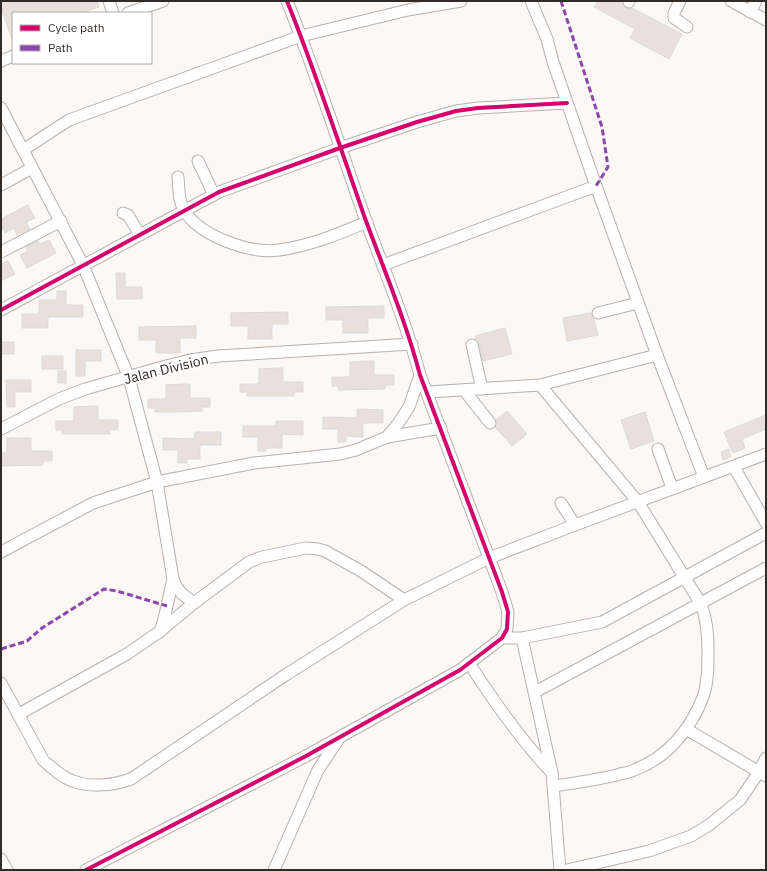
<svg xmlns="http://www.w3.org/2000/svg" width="767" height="871" font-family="'IBM Plex Sans',sans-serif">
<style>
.building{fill:#eae0db;stroke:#ddd9d6}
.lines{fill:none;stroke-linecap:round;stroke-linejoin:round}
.minor-casing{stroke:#b6b1ae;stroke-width:13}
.minor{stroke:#fffefe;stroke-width:11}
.quiet{stroke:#8e44ad;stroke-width:3;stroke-dasharray:6 3;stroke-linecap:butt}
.cycleway-casing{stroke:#fff;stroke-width:6}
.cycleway{stroke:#d6006c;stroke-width:4}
.labels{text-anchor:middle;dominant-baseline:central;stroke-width:4;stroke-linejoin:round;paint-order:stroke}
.street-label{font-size:14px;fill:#312b28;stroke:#fff}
</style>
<rect width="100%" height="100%" fill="#fcf8f6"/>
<g class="building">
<polygon points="1,1 97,1 99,7 80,13 13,13 13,39 12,39 1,8"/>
<polygon points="598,1 619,1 622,3 626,8 632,8 682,34 669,59 630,38 635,29 594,7"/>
<polygon points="28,205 35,218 26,222 30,229 17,235 14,228 5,233 1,225 1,219"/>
<polygon points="49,240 56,253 27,268 20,255 28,251 26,247 38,241 40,244"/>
<polygon points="8,261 15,274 1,281 1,264"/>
<polygon points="116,273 125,273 125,287 142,287 142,299 117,299"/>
<polygon points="57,291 66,291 66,305 83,305 83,317 48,317 48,328 22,328 22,314 39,314 39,300 57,300"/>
<polygon points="384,306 384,318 368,318 368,333 343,333 343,320 326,320 326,307"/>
<polygon points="288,312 288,324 272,324 272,339 248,339 248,326 231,326 231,313"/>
<polygon points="591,313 591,315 594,319 598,335 567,341 563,318"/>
<polygon points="196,326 196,338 180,338 180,353 156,353 156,340 139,340 139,327"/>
<polygon points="505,328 512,354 483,361 479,343 475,336"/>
<rect x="1" y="342" width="13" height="12"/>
<polygon points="76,350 101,350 101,361 85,361 85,376 76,376"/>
<rect x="42" y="356" width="21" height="13"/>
<polygon points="366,361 374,361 374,375 394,375 394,385 385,385 385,389 338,390 338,386 332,386 332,377 350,377 350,362"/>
<polygon points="275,368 283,368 283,382 303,382 303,392 294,392 294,396 247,396 247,392 240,392 240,384 259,384 259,369"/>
<rect x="58" y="371" width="8" height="12"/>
<polygon points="6,380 31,380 31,392 15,392 15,407 7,407"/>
<polygon points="182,384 190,384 190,398 210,398 210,407 202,407 202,411 174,412 155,412 155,408 148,408 148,399 166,399 166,385"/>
<polygon points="90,406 98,406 98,420 118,420 118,430 110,430 110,434 62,434 62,430 56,430 56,421 74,421 74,407"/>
<polygon points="357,409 383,410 383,423 363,423 363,437 346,436 346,442 338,442 338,429 323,429 323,417 357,418"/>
<polygon points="507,411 527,434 512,446 495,427 497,422 496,420"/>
<polygon points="645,412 654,441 631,449 621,420"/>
<polygon points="766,415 766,429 742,439 745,448 733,453 724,432"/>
<polygon points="276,421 303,421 303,435 282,434 282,448 266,448 266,451 258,451 258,437 243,437 243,426 276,426"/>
<polygon points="195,432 221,432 221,445 200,445 200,459 187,459 187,463 178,463 178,450 163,450 163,438 194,439"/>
<polygon points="7,438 31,438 31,451 52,451 52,461 43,461 43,465 1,466 1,453 7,453"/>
<polygon points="729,449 731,457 723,460 721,452"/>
</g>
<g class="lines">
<g class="minor-casing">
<g id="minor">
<polyline points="109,1 113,13"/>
<polyline points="531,1 547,39 553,62 596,186 657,355 704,477"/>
<polyline points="680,1 674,13 674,18 687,27"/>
<polyline points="731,1 766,20"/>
<polyline points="629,2 629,1"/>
<polyline points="750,12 756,1"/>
<polyline points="128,13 163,1"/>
<polyline points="1,61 13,56"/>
<path d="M1,108l82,157 46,113 28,104 16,97c5,13 10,16 21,24"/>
<polyline points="23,150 69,120 301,36 408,10 461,1"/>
<polyline points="198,161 214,195"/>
<path d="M178,177c1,11 0,23 6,33 15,26 66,44 95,40 31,-4 59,-16 88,-28"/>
<polyline points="1,185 32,168"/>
<polyline points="123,213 128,215 140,235"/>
<polyline points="1,252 61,221"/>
<polyline points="383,265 596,186"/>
<polyline points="1,310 219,192 340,148 417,122 456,111 478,108 567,103"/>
<polyline points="598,313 638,303"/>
<polyline points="472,345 482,389"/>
<path d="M540,385l98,117 63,102c6,16 7,30 7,48 0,14 0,31 -5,45 -12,32 -36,61 -69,73 -5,3 -12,3 -17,5 -21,5 -42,8 -63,11"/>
<polyline points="464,390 490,423"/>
<polyline points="428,392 540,385 657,355"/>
<polyline points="1,429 59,399 85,389 166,366 190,360 218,356 412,344"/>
<polyline points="387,437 441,428"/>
<polyline points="658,449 672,488"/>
<polyline points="734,467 766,523"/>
<polyline points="561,503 575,525"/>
<polyline points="1,552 93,503 157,482 254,463 340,454 356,450 387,437 397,425 409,407 420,375"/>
<polyline points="160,632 165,615 173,579"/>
<polyline points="502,638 522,638 602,622 766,533"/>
<polyline points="522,638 552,773 560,870"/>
<path d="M469,663c25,39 51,76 83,110"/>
<path d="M1,683l42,77c9,8 18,17 30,21 18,7 41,4 58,-2l153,-103 120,-76 85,-42 86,-33 191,-71"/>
<polyline points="535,692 766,568"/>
<polyline points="19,714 127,654 159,632 194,603 249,562 262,557 306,548 318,549 325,551 361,571 404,600"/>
<polyline points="686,729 766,776"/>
<polyline points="1,859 7,870"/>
<path d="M86,870l220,-114 154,-86 42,-32 5,-9 1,-17 -6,-20 -82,-217c-14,-53 -35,-103 -54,-154 -26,-74 -50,-148 -79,-220"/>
<polyline points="274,870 318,770 338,740"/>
<polyline points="567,870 649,851 691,836 709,825 740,800 759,772 766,758"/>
</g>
</g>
<use href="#minor" class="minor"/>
<g class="quiet">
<polyline points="561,1 602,127 608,167 596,186"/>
<polyline points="1,649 27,641 42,628 104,589 117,591 167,606"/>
</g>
<g class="cycleway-casing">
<g id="cycleway">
<polyline points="1,310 219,192 340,148 417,122 456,111 478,108 567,103"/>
<path d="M86,870l220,-114 154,-86 42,-32 5,-9 1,-17 -6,-20 -82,-217c-14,-53 -35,-103 -54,-154 -26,-74 -50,-148 -79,-220"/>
</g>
</g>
<use href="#cycleway" class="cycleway"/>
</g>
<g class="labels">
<g class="street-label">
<text transform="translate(166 369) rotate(-14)">Jalan Division</text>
</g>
</g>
<rect width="767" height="871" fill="none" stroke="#312b28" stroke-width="4"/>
<rect x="12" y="12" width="140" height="52" fill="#ffffff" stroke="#adaaa9"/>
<rect x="20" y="25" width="20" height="6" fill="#d6006c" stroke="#adaaa9"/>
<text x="48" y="32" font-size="12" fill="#312b28">Cycle path</text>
<rect x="20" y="45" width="20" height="6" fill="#8e44ad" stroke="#adaaa9"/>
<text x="48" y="52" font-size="12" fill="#312b28">Path</text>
</svg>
